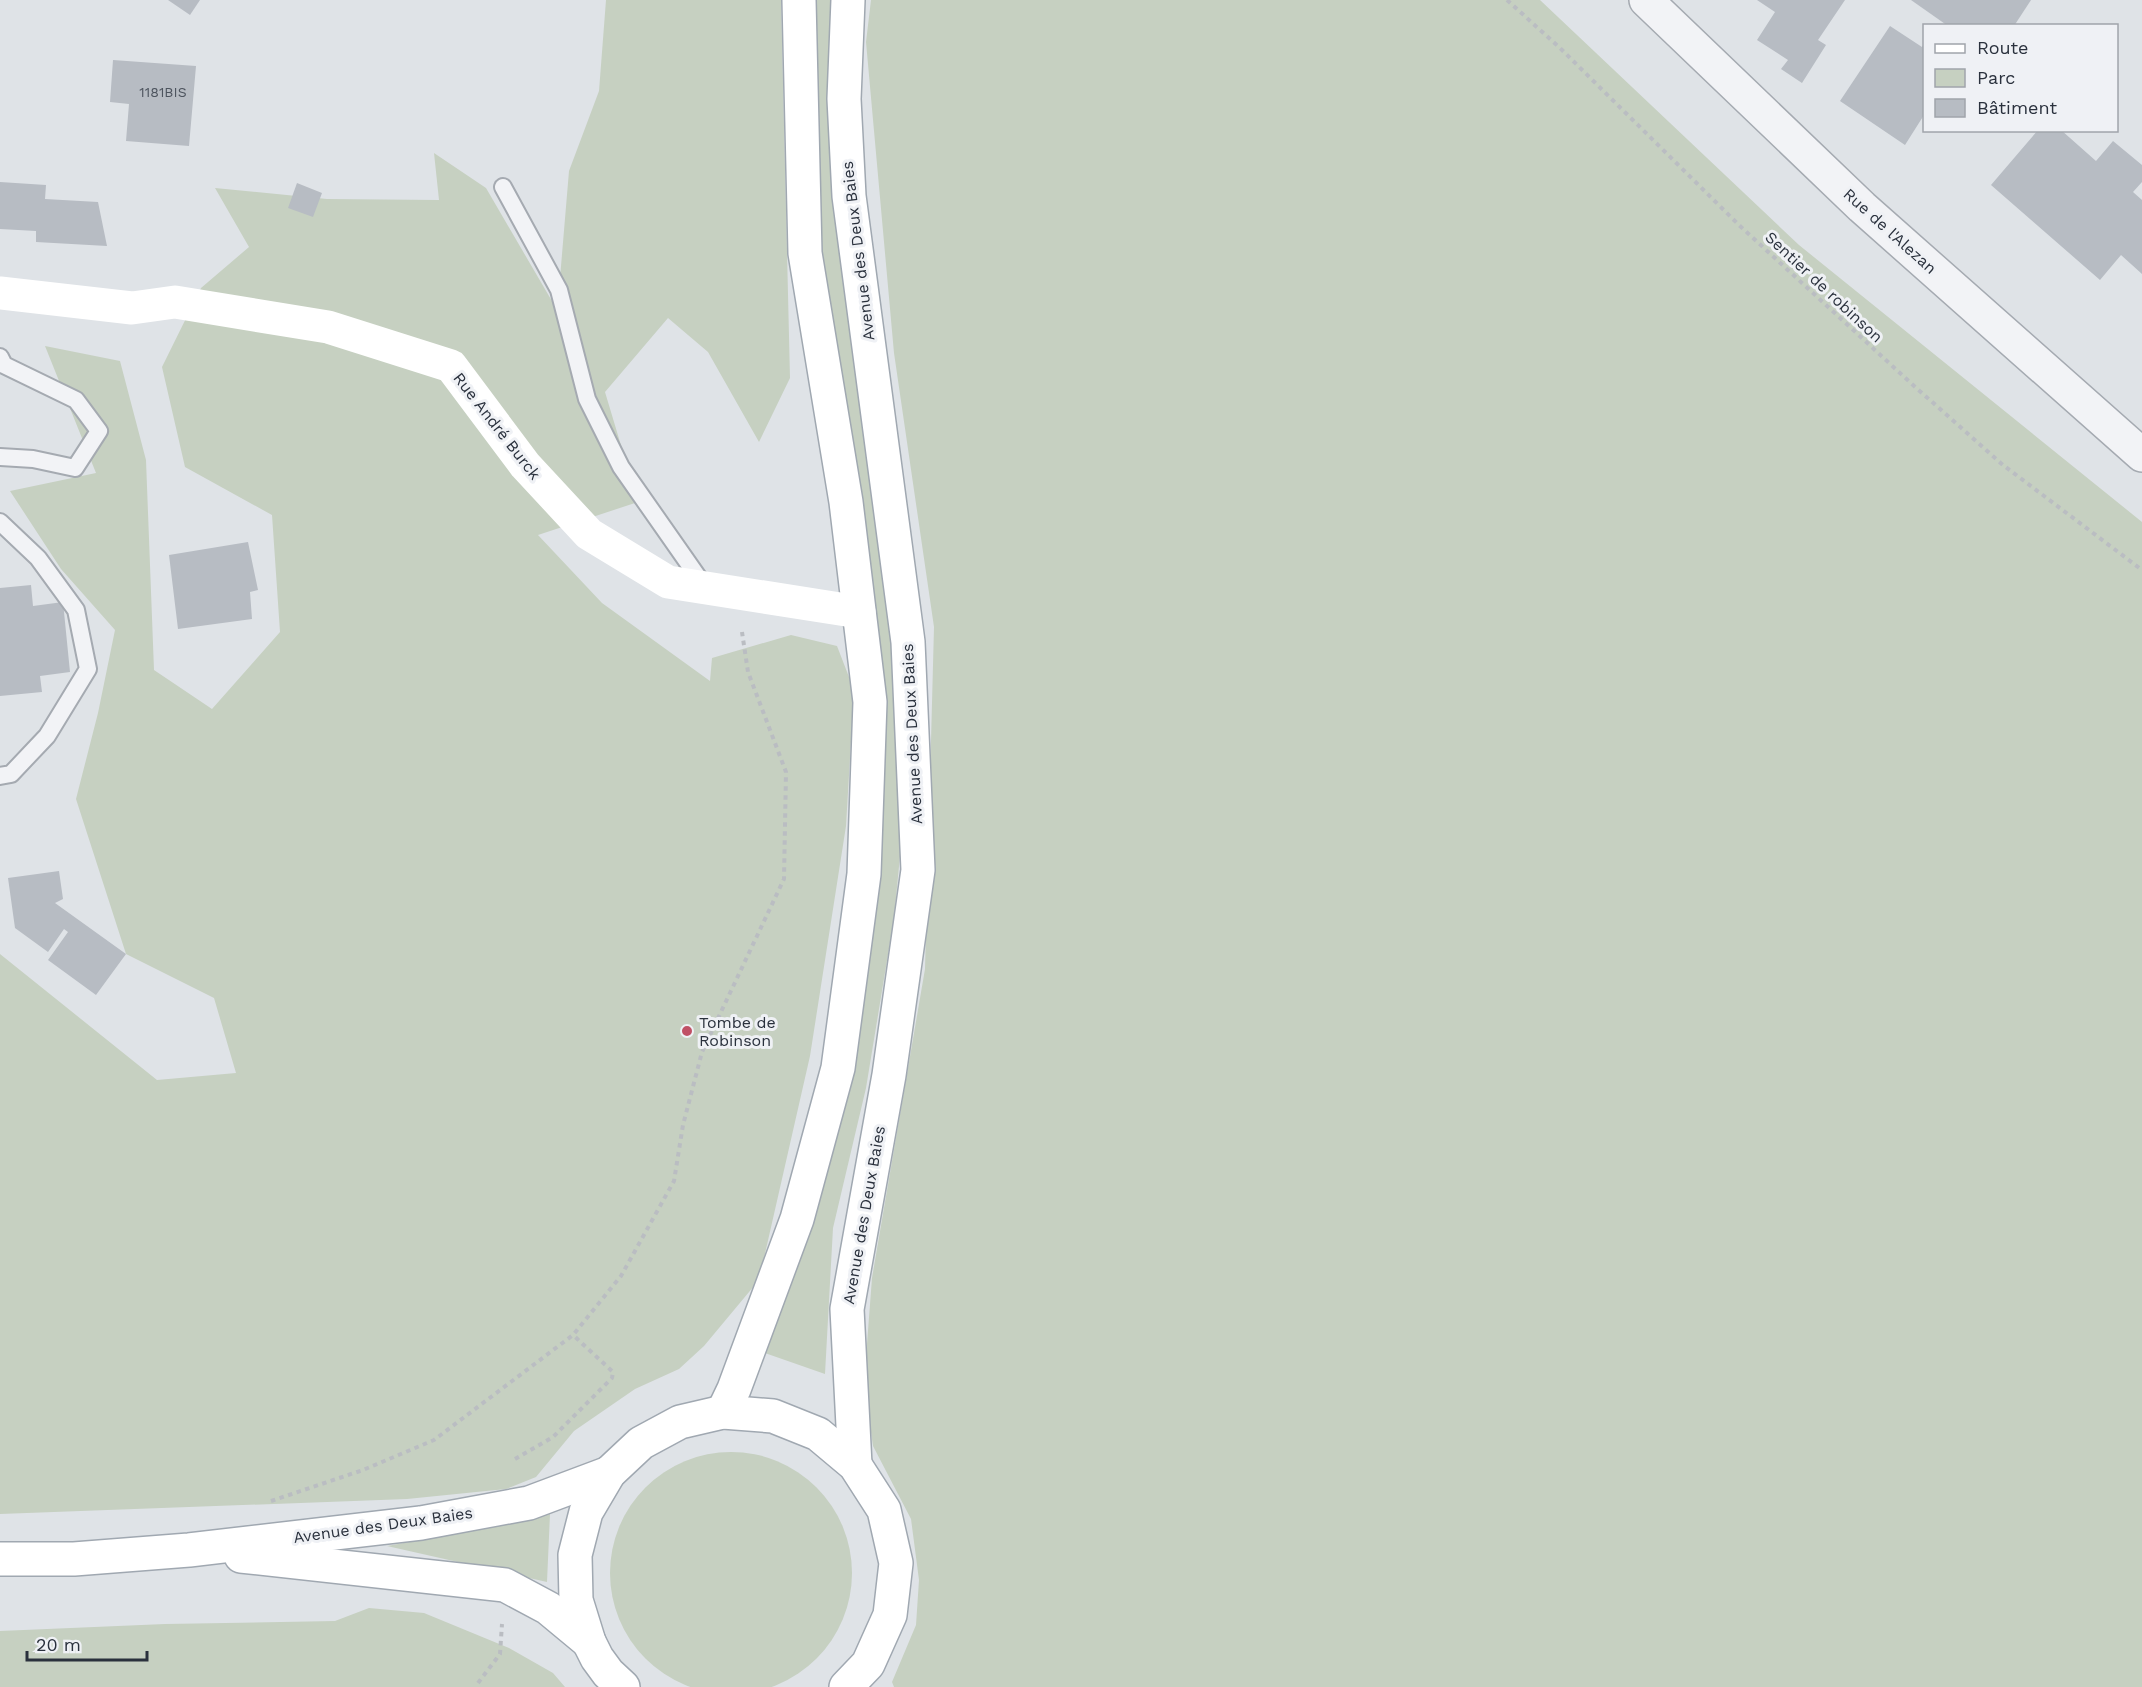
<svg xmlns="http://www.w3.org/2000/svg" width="2142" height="1687" font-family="'Work Sans',sans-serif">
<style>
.green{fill:#c6d0c1}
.building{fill:#b7bcc3}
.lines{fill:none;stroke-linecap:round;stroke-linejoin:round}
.lane-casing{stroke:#a5aab1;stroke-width:20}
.street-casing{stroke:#a5aab1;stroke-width:36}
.primary-casing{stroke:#a0a8b1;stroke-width:36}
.path{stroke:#babdc2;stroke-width:4;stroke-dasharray:4.5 4.5;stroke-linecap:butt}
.lane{stroke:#f2f3f6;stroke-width:16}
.street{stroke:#f2f3f6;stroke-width:33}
.secondary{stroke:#fff;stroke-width:33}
.primary{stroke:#fff;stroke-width:33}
.poi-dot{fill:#c05065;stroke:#eff1f5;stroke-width:2}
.labels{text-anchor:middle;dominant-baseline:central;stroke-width:6;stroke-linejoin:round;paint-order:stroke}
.number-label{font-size:14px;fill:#4d545e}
.street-label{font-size:16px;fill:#2a313d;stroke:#eff1f5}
.poi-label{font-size:16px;fill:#2a313d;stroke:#eff1f5;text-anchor:start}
</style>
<rect width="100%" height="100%" fill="#dfe3e7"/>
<g class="green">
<polygon points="606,0 781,0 790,378 759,442 708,352 668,318 605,392 638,502 538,535 602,603 710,681 712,658 791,635 837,646 854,690 846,826 810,1056 759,1280 704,1346 679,1369 635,1389 574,1431 536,1477 506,1489 407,1499 0,1514 0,954 157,1080 236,1073 214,998 126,954 76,799 98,713 115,630 61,569 10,491 96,473 45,346 120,361 146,460 154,670 212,709 280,632 272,515 185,467 162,367 201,288 249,247 215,188 327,199 439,200 434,153 486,188 563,320 559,290 569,171 599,91"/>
<polygon points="812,0 836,0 907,784 894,918 866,1088 833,1228 825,1374 762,1352 883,789 822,262"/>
<polygon points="871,0 1540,0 1799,245 2142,522 2142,1687 894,1687 892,1682 916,1625 919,1580 911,1519 873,1446 864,1383 872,1278 925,969 934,627 894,353 866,42"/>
<circle cx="731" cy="1573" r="121"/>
<polygon points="550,1514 547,1582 387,1546 510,1524"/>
<polygon points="369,1608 424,1613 509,1648 553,1673 565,1687 0,1687 0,1631 165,1624 335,1621"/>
</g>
<g class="building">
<polygon points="168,0 200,0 190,15"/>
<polygon points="1757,0 1845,0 1818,40 1826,45 1802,83 1781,69 1788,60 1757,40 1775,12"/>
<polygon points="1911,0 2031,0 2014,26 1948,26"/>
<polygon points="1890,26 1922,47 1924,43 1924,115 1905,145 1840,101"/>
<polygon points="113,60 196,66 189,146 126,141 129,104 110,102"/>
<polygon points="2038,130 2061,130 2096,161 2113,141 2142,165 2142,182 2133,192 2142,200 2142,274 2121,255 2100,280 1991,185"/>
<polygon points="0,182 46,185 45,199 98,202 107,246 36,242 36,231 0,229"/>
<polygon points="297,183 322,193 313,217 288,208"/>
<polygon points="248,542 258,590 250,592 252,619 178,629 169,555"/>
<polygon points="31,585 33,606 63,602 70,672 40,676 42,692 0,696 0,588"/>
<polygon points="59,871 63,899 55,903 126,954 96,995 48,960 68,932 64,929 48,952 15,928 8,878"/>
</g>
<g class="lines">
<g class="lane-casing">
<g id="lane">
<polyline points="503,187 559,290 587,399 621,467 705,587"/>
<polyline points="0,357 4,365 76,400 99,431 75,468 33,459 0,457"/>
<polyline points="0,522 38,558 76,610 88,669 47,736 11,774 0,776"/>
</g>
</g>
<g class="street-casing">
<polyline id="street" points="1646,0 1862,207 2142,455"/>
</g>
<g class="primary-casing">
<g id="primary">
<polyline points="848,0 844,99 849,196 908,642 918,870 889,1075 847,1309 855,1465"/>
<polyline points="723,1412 734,1389 797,1219 838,1068 864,874 870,702 846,502 805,253 799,0"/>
<polyline points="241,1556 505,1585 548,1608 589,1642"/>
<polyline points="0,1559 74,1559 189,1550 421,1523 529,1503 609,1473"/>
<polyline points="623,1687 608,1673 597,1658 589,1642 576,1600 575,1555 586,1512 609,1473 641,1443 680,1422 723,1412 773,1416 818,1434 855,1465 884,1510 896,1563 890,1615 868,1664 846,1687"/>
</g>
</g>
<g class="path">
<polyline points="1507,0 1560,48 1740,226 1913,385 2003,465 2142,570"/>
<polyline points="515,1459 553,1437 612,1378 613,1372 573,1335"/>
<polyline points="271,1501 363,1470 434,1440 573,1335 621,1276 674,1181 683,1125 702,1052 784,879 786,772 748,672 742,632"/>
<polyline points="478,1683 500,1654 502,1624"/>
</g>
<use href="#lane" class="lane"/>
<use href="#street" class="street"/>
<polyline class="secondary" points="0,293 132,308 175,302 328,327 451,366 525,465 589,534 668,582 859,612"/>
<use href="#primary" class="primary"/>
</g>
<circle class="poi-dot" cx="687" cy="1031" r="6"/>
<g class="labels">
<g class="number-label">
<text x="163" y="92">1181BIS</text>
</g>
<g class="street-label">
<text transform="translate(1890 231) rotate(42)">Rue de l'Alezan</text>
<text transform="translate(858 251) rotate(-97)">Avenue des Deux Baies</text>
<text transform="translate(1824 287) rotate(43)">Sentier de robinson</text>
<text transform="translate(497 426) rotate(52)">Rue André Burck</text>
<text transform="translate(912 734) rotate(-93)">Avenue des Deux Baies</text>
<text transform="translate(864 1215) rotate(-80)">Avenue des Deux Baies</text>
<text transform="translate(383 1525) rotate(-8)">Avenue des Deux Baies</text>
</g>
<g class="poi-label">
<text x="699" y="1022">Tombe de<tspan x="699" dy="18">Robinson</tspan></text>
</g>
</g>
<rect x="1923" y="24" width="195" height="108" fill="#eff1f5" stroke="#a0a4ab" stroke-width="1.5"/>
<rect x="1935" y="44" width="30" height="9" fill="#ffffff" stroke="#a0a4ab" stroke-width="1.5"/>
<text x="1977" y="54" font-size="18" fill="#2a313d">Route</text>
<rect x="1935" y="69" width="30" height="18" fill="#c6d0c1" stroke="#a0a4ab" stroke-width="1.5"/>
<text x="1977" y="84" font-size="18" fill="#2a313d">Parc</text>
<rect x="1935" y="99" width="30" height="18" fill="#b7bcc3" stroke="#a0a4ab" stroke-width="1.5"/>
<text x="1977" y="114" font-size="18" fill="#2a313d">Bâtiment</text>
<path d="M27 1651v9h120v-9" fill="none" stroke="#2a313d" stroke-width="3"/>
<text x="36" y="1651" font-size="18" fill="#2a313d" stroke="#eff1f5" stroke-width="4.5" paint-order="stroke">20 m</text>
</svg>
